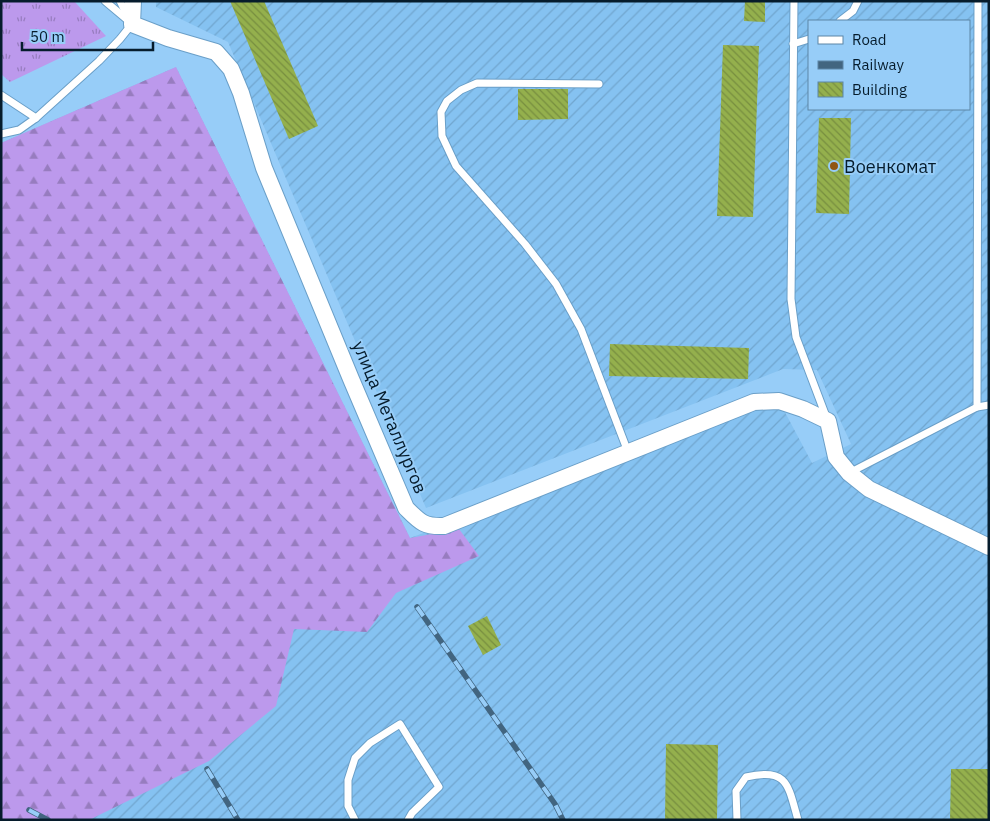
<svg xmlns="http://www.w3.org/2000/svg" width="990" height="821" font-family="'IBM Plex Sans',sans-serif">
<style>
.industrial{fill:url(#industrial-furrows);fill-rule:evenodd}
.grass{fill:url(#grass-tufts)}
.forest{fill:url(#forest-firs)}
.building{fill:url(#building-back-hatch)}
.lines{fill:none;stroke-linecap:round;stroke-linejoin:round}
.service-casing{stroke:#6a9fc8;stroke-width:9}
.tertiary-casing{stroke:#6a9fc8;stroke-width:18}
.service{stroke:#fff;stroke-width:7}
.tertiary{stroke:#fff;stroke-width:16}
.rail-casing{stroke:#426580;stroke-width:5.5}
.rail{stroke:#97cdf8;stroke-width:4;stroke-dasharray:11;stroke-linecap:butt}
.poi-dot{fill:#905613;stroke:#97cdf8;stroke-width:2}
.labels{text-anchor:middle;dominant-baseline:central;stroke-width:4;stroke-linejoin:round;paint-order:stroke}
.poi-label{font-size:18px;fill:#061c2c;stroke:#97cdf8;text-anchor:start}
.street-label{font-size:18px;fill:#061c2c;stroke:#97cdf8}
</style>
<defs>
<pattern id="industrial-furrows" width="10" height="10" patternUnits="userSpaceOnUse" patternTransform="scale(1.25)"><rect width="10" height="10" fill="#85c2f1"/><path d="M-1 1l2-2M0 10L10 0M9 11l2-2" fill="none" stroke="#71a6cf"/></pattern>
<pattern id="grass-tufts" width="24" height="20" patternUnits="userSpaceOnUse" patternTransform="scale(1.25)"><rect width="24" height="20" fill="#bc99ec"/><path d="M3 7l-1-3M5 7V3M7 7l1-3M15 17l-1-3M17 17v-4M19 17l1-3" fill="none" stroke="#977cbf"/></pattern>
<pattern id="forest-firs" width="22" height="20" patternUnits="userSpaceOnUse" patternTransform="scale(1.25)"><rect width="22" height="20" fill="#bc99ec"/><path d="M5 1l3.5 6h-7zM16 11l3.5 6h-7z" fill="#977cbf"/></pattern>
<pattern id="building-back-hatch" width="6" height="6" patternUnits="userSpaceOnUse" patternTransform="scale(1.25)"><rect width="6" height="6" fill="#94b04d"/><path d="M-1 5l2 2M0 0l6 6M5-1l2 2" fill="none" stroke="#778e40"/></pattern>
</defs>
<rect width="100%" height="100%" fill="#97cdf8"/>
<path class="industrial" d="M156,1h833v819h-988v-677l175,-76 234,471 369,-137 33,62 39,-19 -34,-74 -34,-1 -357,139 -198,-466 -72,-35zM809,21h160v88h-160z"/>
<polygon class="grass" points="1,1 74,1 106,36 10,82 1,74"/>
<polygon class="forest" points="176,67 410,538 459,529 479,556 396,593 367,632 294,629 276,706 209,761 89,820 1,820 1,143"/>
<g class="building">
<polygon points="230,1 264,1 318,126 289,139"/>
<polygon points="745,1 765,1 765,22 744,21"/>
<polygon points="723,45 759,46 753,217 717,216"/>
<polygon points="518,89 568,89 568,119 518,120"/>
<polygon points="819,118 851,118 849,214 816,213"/>
<polygon points="610,344 749,348 748,379 609,376"/>
<polygon points="487,616 501,645 483,655 468,626"/>
<polygon points="666,744 718,745 717,820 665,820"/>
<polygon points="951,769 989,769 989,820 950,820"/>
</g>
<g class="lines">
<g class="service-casing">
<g id="service">
<polyline points="105,1 130,22"/>
<polyline points="120,1 128,17"/>
<polyline points="794,1 791,299 796,337 827,419"/>
<polyline points="840,21 853,11 858,1"/>
<polyline points="793,44 809,39"/>
<polyline points="599,84 477,83 461,90 447,101 441,112 442,136 456,166 525,244 556,284 581,329 628,452"/>
<polyline points="1,95 36,118"/>
<polyline points="1,134 19,130 36,118 99,61 120,39 132,24"/>
<polyline points="977,407 989,405"/>
<polyline points="849,473 977,407 978,1"/>
<polyline points="355,820 348,806 348,780 355,758 370,743 400,724 439,787 412,813 408,820"/>
<path d="M737,820l-1,-29 10,-14c42,-10 42,8 52,43"/>
</g>
</g>
<g class="tertiary-casing">
<path id="tertiary" d="M133,1l-1,23 36,14 48,14 15,17 10,24 23,75 87,211 55,129c14,14 18,19 38,18l310,-124 25,-1 24,8 25,12 8,36 13,16 20,16 120,58"/>
</g>
<use href="#service" class="service"/>
<use href="#tertiary" class="tertiary"/>
<g class="rail-casing">
<g id="rail">
<polyline points="417,607 555,804 563,820"/>
<polyline points="207,769 238,820"/>
<polyline points="29,810 48,820"/>
</g>
</g>
<use href="#rail" class="rail"/>
</g>
<circle class="poi-dot" cx="834" cy="166" r="5"/>
<g class="labels">
<g class="poi-label">
<text x="844" y="166">Военкомат</text>
</g>
<g class="street-label">
<text transform="translate(390 417) rotate(67)">улица Металлургов</text>
</g>
</g>
<rect width="990" height="821" fill="none" stroke="#061c2c" stroke-width="5"/>
<rect x="808" y="20" width="162" height="90" fill="#97cdf8" stroke="#5d86a6"/>
<rect x="818" y="36" width="25" height="8" fill="#ffffff" stroke="#5d86a6"/>
<text x="852" y="45" font-size="15" fill="#061c2c">Road</text>
<rect x="818" y="61" width="25" height="8" fill="#426580" stroke="#5d86a6"/>
<text x="852" y="70" font-size="15" fill="#061c2c">Railway</text>
<rect x="818" y="82" width="25" height="15" fill="url(#building-back-hatch)" stroke="#5d86a6"/>
<text x="852" y="95" font-size="15" fill="#061c2c">Building</text>
<path d="M22 42v8h131v-8" fill="none" stroke="#061c2c" stroke-width="2.5"/>
<text x="30" y="42" font-size="15" fill="#061c2c" stroke="#97cdf8" stroke-width="4" paint-order="stroke">50 m</text>
</svg>
